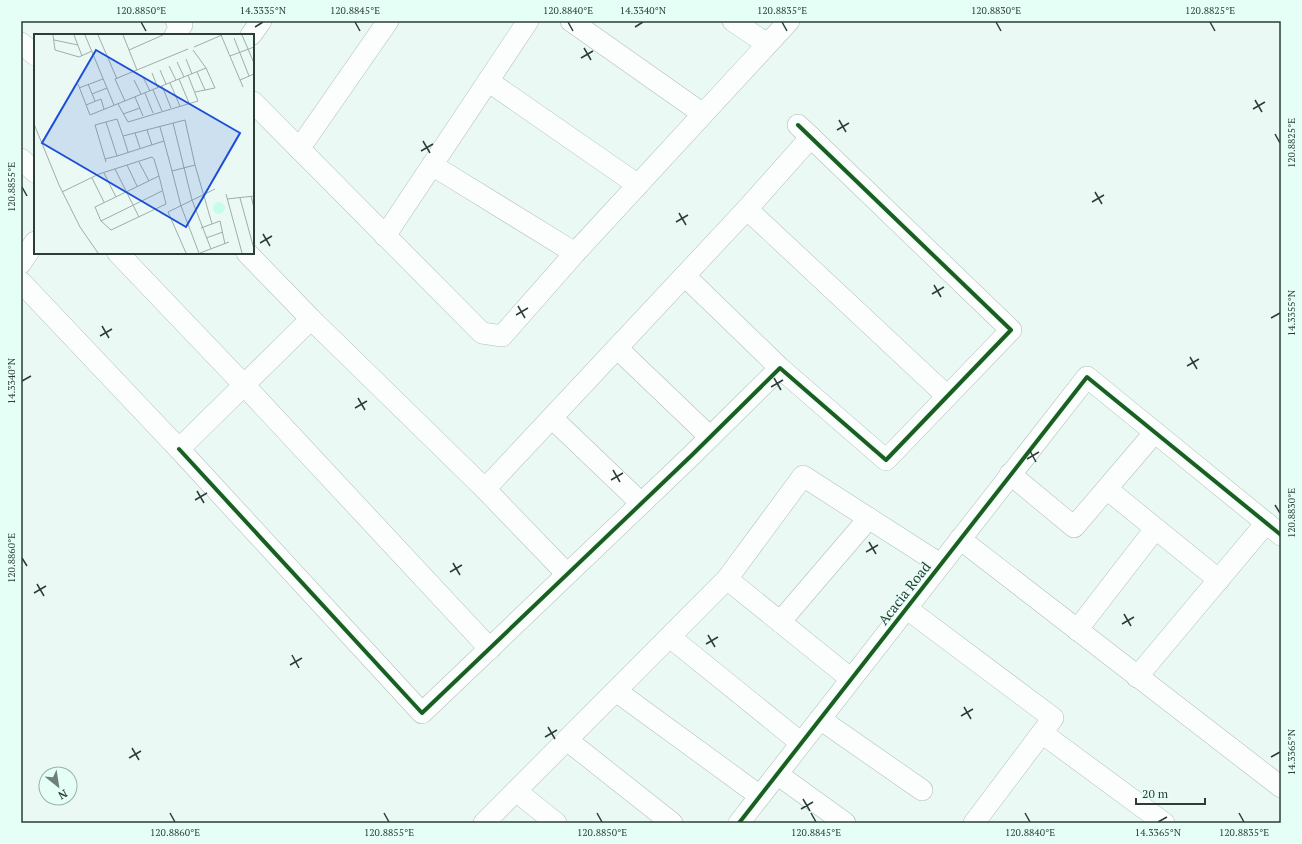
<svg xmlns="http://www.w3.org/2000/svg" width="1302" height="844" font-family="'PT Serif',serif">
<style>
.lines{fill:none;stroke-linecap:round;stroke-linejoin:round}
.minor-casing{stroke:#b0beb9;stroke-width:22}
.minor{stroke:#fcfefd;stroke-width:21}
.cycleway-casing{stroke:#e5fff6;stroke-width:6}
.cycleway{stroke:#1b5e20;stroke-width:4}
.ticks{fill:none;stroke:#2c3d37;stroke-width:1.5}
.labels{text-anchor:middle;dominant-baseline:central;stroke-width:3;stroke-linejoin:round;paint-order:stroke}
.street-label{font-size:14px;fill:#2c3d37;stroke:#e5fff6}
.inset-road{fill:none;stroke:#9faea8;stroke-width:1}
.view{fill:#1d4ed8;fill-opacity:0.15;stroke:#1d4ed8;stroke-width:2}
.inset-edge{fill:none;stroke:#2c3d37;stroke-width:2}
.neatline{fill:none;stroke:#2c3d37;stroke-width:1.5}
.ticks-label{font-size:10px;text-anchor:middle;fill:#2c3d37}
</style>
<rect width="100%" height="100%" fill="#ebf9f4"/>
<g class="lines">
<g class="minor-casing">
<g id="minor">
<polyline points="571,21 703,114"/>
<polyline points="733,21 767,44"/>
<polyline points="175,35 182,25 176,21"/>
<polyline points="251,35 261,21"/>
<polyline points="21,43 35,55"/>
<polyline points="488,81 638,185"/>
<polyline points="253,102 482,333 502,336 575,253 789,21"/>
<polyline points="811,137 747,209 947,396"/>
<polyline points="299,149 388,21"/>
<polyline points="21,159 35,172"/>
<polyline points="432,165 575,253"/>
<polyline points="385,236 528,21"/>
<polyline points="118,253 244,385 490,649"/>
<polyline points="21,263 35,242"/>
<polyline points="685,276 780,368"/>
<polyline points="21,282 179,449 311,319 247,253"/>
<polyline points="311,319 485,489 747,209"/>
<polyline points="617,348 710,437"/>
<polyline points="552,418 641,503"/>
<polyline points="179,449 422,713 692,455 780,368 886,460 1011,330 798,125"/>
<polyline points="1010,474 1074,527 1155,432"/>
<polyline points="485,489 567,574"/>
<polyline points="1107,489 1219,580"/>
<polyline points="960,539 1281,787"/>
<polyline points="727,579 851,679"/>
<polyline points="906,608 1053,718 974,823"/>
<polyline points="780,622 869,518"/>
<polyline points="1077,630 1155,529"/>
<polyline points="670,637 801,743"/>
<polyline points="1137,677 1266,523"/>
<polyline points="616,691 760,796"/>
<polyline points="820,719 922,790"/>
<polyline points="1042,733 1164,823"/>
<polyline points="567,740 672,823"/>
<polyline points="777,774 845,823"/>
<polyline points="516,791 556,823"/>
<polyline points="484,823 727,579 803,476 940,564"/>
<polyline points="739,823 1087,377 1281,535"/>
</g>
</g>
<use href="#minor" class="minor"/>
<g class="cycleway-casing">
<g id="cycleway">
<polyline points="179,449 422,713 692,455 780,368 886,460 1011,330 798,125"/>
<polyline points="739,823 1087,377 1281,535"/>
</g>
</g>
<use href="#cycleway" class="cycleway"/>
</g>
<path class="ticks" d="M141,22l5,9M355,22l5,9M568,22l5,9M782,22l5,9M996,22l5,9M1210,22l5,9M255,27l8,-5M635,27l8,-5M584,48l7,12M581,58l12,-7M1255,100l7,12M1253,109l12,-7M839,120l7,12M837,130l12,-7M1275,134l5,9M423,141l7,12M421,151l12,-7M22,187l5,9M1095,192l7,12M1092,202l12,-7M679,213l7,12M676,222l12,-7M263,234l7,12M260,243l12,-7M934,285l7,12M932,294l12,-7M518,306l7,12M516,315l12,-7M1271,318l9,-5M102,326l7,12M100,336l12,-7M1190,357l7,12M1187,366l12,-7M774,378l7,12M22,381l9,-5M771,387l12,-7M358,398l7,12M355,408l12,-7M1029,449l7,13M1027,459l12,-7M613,470l7,12M611,480l12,-7M197,491l7,12M195,500l12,-7M1275,505l5,8M869,542l7,12M866,552l12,-7M22,558l5,8M453,563l7,12M450,572l12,-7M37,584l7,12M34,593l12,-7M1124,614l7,12M1122,624l12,-7M708,635l7,12M706,644l12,-7M292,655l7,13M290,665l12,-7M964,707l7,12M961,716l12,-7M548,727l7,12M545,737l12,-7M132,748l7,12M1271,757l9,-5M129,758l12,-7M803,799l7,12M801,809l12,-7M170,813l5,9M384,813l5,9M597,813l5,9M811,813l5,9M1025,813l5,9M1239,813l5,9M1158,822l9,-5"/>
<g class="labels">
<g class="street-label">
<text transform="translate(904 593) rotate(-52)">Acacia Road</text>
</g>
</g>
<g transform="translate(34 34)">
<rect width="220" height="220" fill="#ebf9f4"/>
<path d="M179 174a6 6 0 1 1 12 0a6 6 0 1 1-12 0Z" fill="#c6fceb"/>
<path class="inset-road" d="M19,1l2,15 24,7 13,-6M40,1l8,21M51,1l29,70M64,1l19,44M89,1l14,35M187,1l22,52M208,1l12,28M200,4l15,38M20,6l24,5M160,13l28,-12M95,16l34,-15M159,16l13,18 9,20 -20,4M196,22l24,-9M152,25l6,15M143,28l7,15M135,32l7,14M126,36l6,14M163,38l8,18M118,39l6,15M109,43l7,14M145,45l10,24M100,46l7,14M206,46l14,-6M136,49l10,23M44,50l12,31 116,-47M54,50l7,17M128,52l9,22M45,54l24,-9M119,56l9,21M111,59l8,20M58,60l15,-6M101,63l8,19M91,67l-10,-22 73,-30M84,70l10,18 70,-21 -10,-26M52,71l15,-6 3,10M89,80l17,-6M139,89l19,77 19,49M0,90l25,61 21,42 18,26M126,93l4,14M113,96l5,15M101,99l5,15M89,102l5,16M83,122l47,-15 8,30M71,125l12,-3 -11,-34M72,128l-11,-37 22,-6 6,17 62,-16 10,45M105,128l10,19M93,131l10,21M81,135l24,48M70,139l12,24M58,144l12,24M28,158l37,-18 53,-17 2,2 5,17 7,28 -55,26 -10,-9 -6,-14 64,-31M192,160l16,59M217,162l3,12M206,164l14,51M193,165l27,-3M67,187l61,-30M167,194l19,-7 5,23M172,204l17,-6M152,219l-18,-41 47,-23M165,219l-18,-47 -9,-35 23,-6 17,59M166,219l29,-11"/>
<path class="view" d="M62,16l144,83 -54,94 -144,-84z"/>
<rect width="220" height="220" class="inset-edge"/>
</g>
<rect width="1302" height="844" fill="none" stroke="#e5fff6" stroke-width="44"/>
<g transform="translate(58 786) rotate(150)"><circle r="19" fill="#e5fff6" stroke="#9bb1aa"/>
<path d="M0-3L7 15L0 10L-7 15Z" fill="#6f7f79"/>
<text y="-6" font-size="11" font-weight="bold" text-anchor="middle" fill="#2c3d37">N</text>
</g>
<path d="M1136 798v6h69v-6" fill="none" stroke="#2c3d37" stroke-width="2"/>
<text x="1142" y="798" font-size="12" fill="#2c3d37" stroke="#e5fff6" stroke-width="3" paint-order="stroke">20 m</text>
<rect x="22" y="22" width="1258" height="800" class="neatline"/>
<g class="ticks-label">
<text x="141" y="14">120.8850°E</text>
<text x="263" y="14">14.3335°N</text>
<text x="355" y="14">120.8845°E</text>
<text x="568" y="14">120.8840°E</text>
<text x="643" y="14">14.3340°N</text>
<text x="782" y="14">120.8835°E</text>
<text x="996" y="14">120.8830°E</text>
<text x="1210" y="14">120.8825°E</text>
<text transform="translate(1291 143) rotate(-90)" y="4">120.8825°E</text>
<text transform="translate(11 187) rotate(-90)" y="4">120.8855°E</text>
<text transform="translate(1291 313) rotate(-90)" y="4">14.3355°N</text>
<text transform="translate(11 381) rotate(-90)" y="4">14.3340°N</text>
<text transform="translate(1291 513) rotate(-90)" y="4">120.8830°E</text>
<text transform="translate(11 558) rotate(-90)" y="4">120.8860°E</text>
<text transform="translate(1291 752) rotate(-90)" y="4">14.3365°N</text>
<text x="175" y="836">120.8860°E</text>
<text x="389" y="836">120.8855°E</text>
<text x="602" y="836">120.8850°E</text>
<text x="816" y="836">120.8845°E</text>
<text x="1030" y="836">120.8840°E</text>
<text x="1158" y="836">14.3365°N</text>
<text x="1244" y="836">120.8835°E</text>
</g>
</svg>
